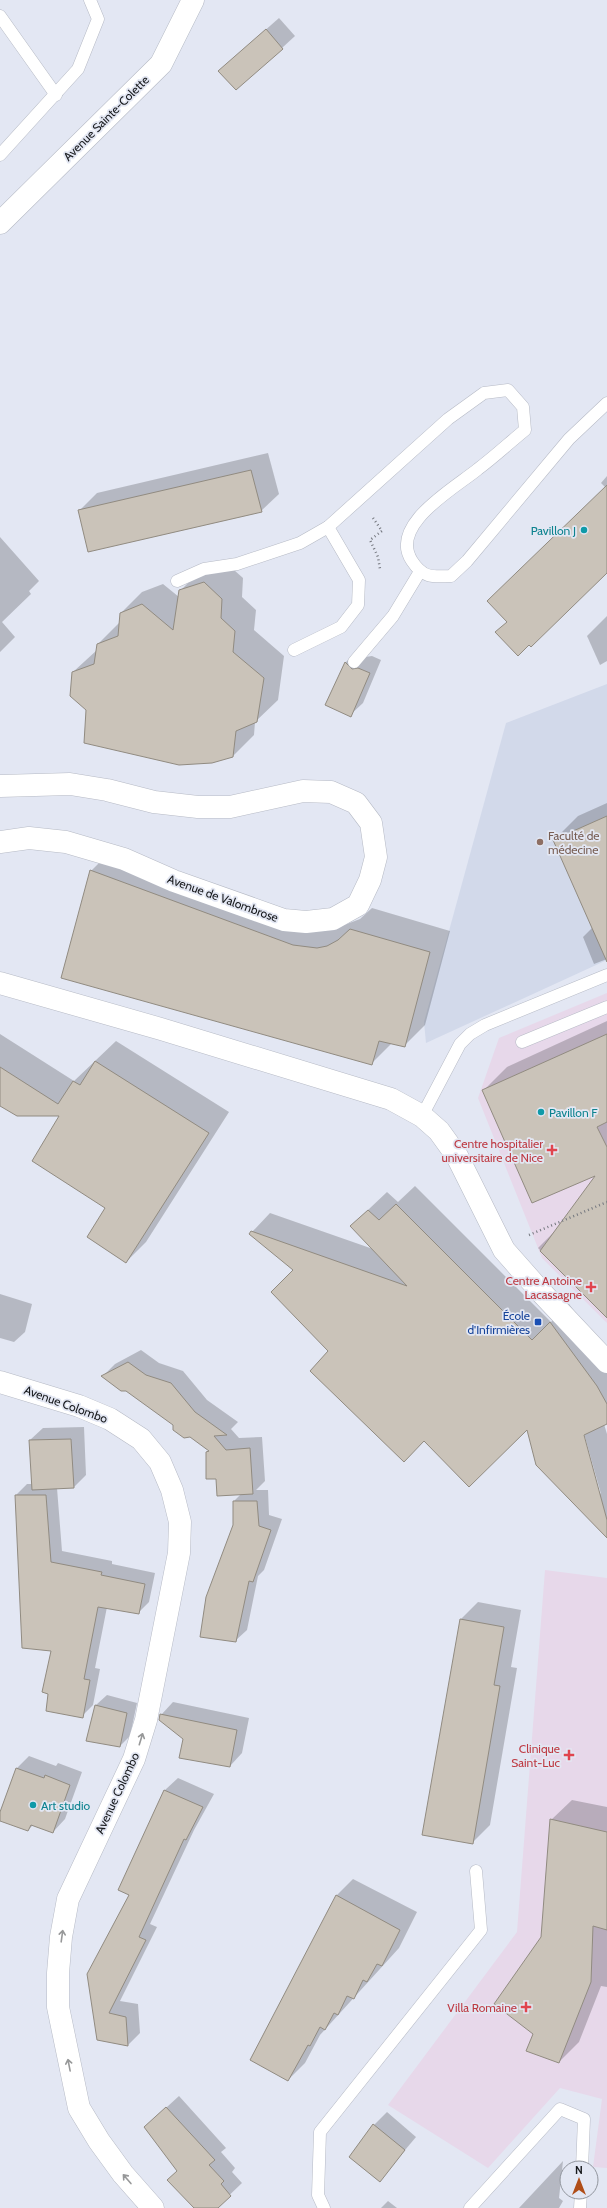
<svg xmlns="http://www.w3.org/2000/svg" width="607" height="2208" font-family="Cabin,sans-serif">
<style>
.built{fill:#d2d9ea}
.medical{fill:#e7d8ea}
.shadow{fill:#0003;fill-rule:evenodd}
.building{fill:#cac3b9;stroke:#918b81}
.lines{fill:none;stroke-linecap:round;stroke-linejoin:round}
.service-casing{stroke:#b6bac5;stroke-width:13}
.minor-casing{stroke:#b6bac5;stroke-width:23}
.secondary-casing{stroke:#b6bac5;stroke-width:23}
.path{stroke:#75787f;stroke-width:2.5;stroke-dasharray:1 3;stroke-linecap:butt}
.service{stroke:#fff;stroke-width:12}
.minor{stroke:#fff;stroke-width:22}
.secondary{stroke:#fff;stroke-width:22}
.oneway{stroke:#979899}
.culture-dot{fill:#0f9aa8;stroke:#e3e7f3;stroke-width:1.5}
.education-dot{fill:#8d6e63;stroke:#e3e7f3;stroke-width:1.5}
.health-dot{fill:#e0444e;stroke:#e3e7f3;stroke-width:1.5}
.transit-dot{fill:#1a4fb4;stroke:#e3e7f3;stroke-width:1.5}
.labels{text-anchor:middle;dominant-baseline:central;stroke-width:3.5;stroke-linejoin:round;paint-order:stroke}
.street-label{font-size:12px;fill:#17191c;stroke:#e3e7f3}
.culture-label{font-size:12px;fill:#0d838f;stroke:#e3e7f3;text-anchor:start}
.education-label{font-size:12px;fill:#785e54;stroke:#e3e7f3;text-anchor:start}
.health-label{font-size:12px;fill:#be3a42;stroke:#e3e7f3;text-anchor:end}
.transit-label{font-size:12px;fill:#164399;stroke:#e3e7f3;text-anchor:end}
</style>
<rect width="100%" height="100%" fill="#e3e7f3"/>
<polygon class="built" points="607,684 607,960 426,1043 424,1022 506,723"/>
<g class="medical">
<polygon points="607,993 607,1323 542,1258 478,1098 499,1038"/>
<polygon points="545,1570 607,1578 607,2168 593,2167 602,2099 560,2088 488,2168 388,2105 517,1932"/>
</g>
<g class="shadow">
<polygon points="279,18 295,36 282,48 219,71"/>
<polygon points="268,453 279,494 261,511 79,511 97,493"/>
<polygon points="607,476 607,572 497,632 508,621 605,487 601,483"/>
<polygon points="0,537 39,581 29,591 31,594 2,622 15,637 0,652"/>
<polygon points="225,562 243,578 242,597 256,610 254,630 284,656 278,700 255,722 254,735 233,756 196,764 166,761 87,709 73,672 97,650 98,644 120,622 121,613 142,592 163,584 179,597 180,591 201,570"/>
<polygon points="607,616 607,661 600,665 587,636"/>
<polygon points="358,650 365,657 372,656 381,660 363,703 350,715 327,704 346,662"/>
<polygon points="607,803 607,959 594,964 583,937 593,927 554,840 578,816"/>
<polygon points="112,850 339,927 360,919 372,908 450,931 425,1025 404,1046 392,1043 372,1063 91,871"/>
<polygon points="607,1021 607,1169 484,1090 507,1067"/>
<polygon points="0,1034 74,1081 116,1041 229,1112 146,1242 126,1262 106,1208 61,1115 0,1104"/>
<path d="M415,1186l136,136 18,-18 38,51v67l-3,2 3,10v103l-79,-109 -104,12 -94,-89 -35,-81 -43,-38 18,-19 103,36 -22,-23 36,-34 11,10zM581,1430h2l18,64 -3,-3z"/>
<polygon points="607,1208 607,1316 538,1248 559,1227"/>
<polygon points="0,1294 32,1304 25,1332 14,1342 0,1338"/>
<polygon points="141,1350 159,1363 183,1371 207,1400 238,1422 231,1429 239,1438 262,1437 265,1481 256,1490 268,1490 269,1515 282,1519 264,1570 258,1576 247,1630 235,1641 234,1501 241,1494 217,1478 207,1452 209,1450 127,1390 103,1376 115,1364"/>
<polygon points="84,1427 86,1475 74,1487 57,1488 62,1551 112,1561 112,1564 155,1573 149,1602 138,1613 107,1607 95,1668 100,1669 93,1705 82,1716 52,1650 16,1495 27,1484 32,1484 30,1440 43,1428"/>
<polygon points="478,1602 521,1610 511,1667 517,1668 490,1825 472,1843 461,1619"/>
<polygon points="107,1695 137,1703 130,1736 120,1746 87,1740 96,1705"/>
<polygon points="173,1702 249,1718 242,1753 230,1766 184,1738 161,1715"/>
<polygon points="29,1756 56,1766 58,1763 82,1772 65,1819 53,1832 33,1825 28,1830 0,1820 17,1768"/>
<polygon points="178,1778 214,1794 194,1830 150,1924 157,1927 120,2001 138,2004 140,2033 128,2045 98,2039 130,1895 119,1890 165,1790"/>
<polygon points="572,1800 607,1807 607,1987 601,1986 579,2042 559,2062 534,2033 551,1820"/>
<polygon points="353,1879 417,1912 399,1948 320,2035 305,2063 288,2080 336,1896"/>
<polygon points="179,2096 226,2148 221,2152 235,2168 232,2172 242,2183 216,2208 196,2208 178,2170 145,2127"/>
<polygon points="387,2112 416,2137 379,2181 350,2157 374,2125"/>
<polygon points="563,2161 559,2198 563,2201 559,2208 519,2208"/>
<polygon points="388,2201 397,2208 381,2208"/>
</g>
<g class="building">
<polygon points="266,29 283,49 236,90 218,71"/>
<polygon points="251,470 262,512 88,552 78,510"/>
<polygon points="607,485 607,573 531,647 529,645 518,656 495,632 507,622 487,601"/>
<polygon points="204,582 222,599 221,618 235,631 233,652 264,678 257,722 236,731 233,757 212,763 179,765 84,743 86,710 70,696 72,672 94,664 97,644 118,636 120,613 142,604 173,630 179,590"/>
<polygon points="345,662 352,669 358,668 370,673 351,717 325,705"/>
<polygon points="607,816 607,962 553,840"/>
<polygon points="90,870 293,945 317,948 327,946 338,940 350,929 430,952 405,1047 379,1041 372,1065 61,978"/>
<polygon points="607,1034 607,1122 597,1127 607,1147 607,1318 540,1251 595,1176 532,1203 482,1090"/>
<polygon points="95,1061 209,1133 126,1263 87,1237 105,1208 32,1161 59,1116 17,1116 0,1106 0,1067 58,1104 73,1081 80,1085"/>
<polygon points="396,1204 532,1340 550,1322 597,1386 607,1404 607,1424 584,1435 607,1520 607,1538 536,1465 527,1430 469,1487 424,1441 404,1462 310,1371 328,1351 271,1292 293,1270 249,1234 251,1231 407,1286 350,1226 368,1210 379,1220"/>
<polygon points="128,1362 146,1375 171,1383 195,1412 227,1435 214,1436 226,1450 250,1448 253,1494 217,1496 216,1479 206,1479 206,1452 209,1451 190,1437 184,1438 173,1430 173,1425 126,1391 121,1391 101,1376"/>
<polygon points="71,1439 74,1488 32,1490 29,1440"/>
<polygon points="15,1495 46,1495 51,1562 102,1572 101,1575 145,1584 139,1614 98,1607 84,1679 90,1680 83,1718 46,1711 48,1694 42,1692 51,1651 22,1648"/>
<polygon points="233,1501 257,1501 259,1526 271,1530 253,1582 249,1581 236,1642 200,1637 206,1597 233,1525"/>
<polygon points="460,1619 504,1627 494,1685 500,1686 473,1844 422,1835"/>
<polygon points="95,1705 127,1713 120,1747 86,1741"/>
<polygon points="160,1714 237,1730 230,1767 179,1758 183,1739 159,1720"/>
<polygon points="16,1768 44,1778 45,1775 70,1785 53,1833 31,1825 28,1831 0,1821 0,1812"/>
<polygon points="164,1790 203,1807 186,1840 184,1839 139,1937 146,1940 109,2013 126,2017 128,2046 97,2040 87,1974 129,1895 118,1890"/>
<polygon points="550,1819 607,1832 607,1930 593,1926 591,1982 559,2063 526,2051 533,2034 494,2004 541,1937"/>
<polygon points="336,1895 400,1930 382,1966 377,1964 367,1982 363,1980 354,1999 347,1996 338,2015 334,2013 325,2030 320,2027 310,2046 308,2045 288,2081 250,2060"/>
<polygon points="166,2107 215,2160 209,2165 224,2181 221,2184 231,2196 218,2208 194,2208 167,2180 177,2171 144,2127"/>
<polygon points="373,2124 405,2150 380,2182 349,2157"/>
</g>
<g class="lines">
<g class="service-casing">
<g id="service">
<polyline points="0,16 56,95"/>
<polyline points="0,155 78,69 98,19 90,0"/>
<polyline points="177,581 204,569 237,564 300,543 328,527"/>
<path d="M294,650l47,-23 17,-22 1,-25 -31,-53 120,-108 36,-26 24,-3 15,17 2,23c-16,13 -31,27 -47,39 -23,19 -90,56 -66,92 11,17 20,16 39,15l16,-15 102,-122 38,-36"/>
<polyline points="354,662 393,616 419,573"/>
<polyline points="522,1042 607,1007"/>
<polyline points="422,1116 460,1044 470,1034 485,1025 607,975"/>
<polyline points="324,2208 318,2195 320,2132 481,1930 476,1871"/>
<polyline points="470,2208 560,2109 584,2119 582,2168"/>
<polyline points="580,2208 581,2192"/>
</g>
</g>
<g class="minor-casing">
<g id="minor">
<polyline points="0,223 161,64 193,0"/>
<polyline points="0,1382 79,1406 110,1419 141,1439 160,1462 172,1490 180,1522 179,1553 146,1720 134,1759 68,1899 61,1937 58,1973 58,2007 79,2108 99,2141 123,2174 153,2208"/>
</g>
</g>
<g class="secondary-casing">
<g id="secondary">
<polyline points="0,786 70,784 107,790 154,802 198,807 230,807 303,791 331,792 356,803 371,823 376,857 370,880 358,905 333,919 306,922 284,920 174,881 124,859 66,842 29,838 0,842"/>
<polyline points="0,983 161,1029 391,1099 422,1116 439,1131 457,1156 504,1250 542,1293 607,1362"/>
</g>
</g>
<g class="path">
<polyline points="373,518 382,531 370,540 378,557 380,569"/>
<polyline points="529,1235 607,1202"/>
</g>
<use href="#service" class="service"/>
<use href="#minor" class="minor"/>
<use href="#secondary" class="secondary"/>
</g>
<defs><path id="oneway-shaft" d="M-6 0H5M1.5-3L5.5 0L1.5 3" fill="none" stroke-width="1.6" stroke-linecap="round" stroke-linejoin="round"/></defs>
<g class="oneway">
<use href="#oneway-shaft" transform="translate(141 1739) rotate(-73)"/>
<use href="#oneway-shaft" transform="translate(62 1936) rotate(-82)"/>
<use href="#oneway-shaft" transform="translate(69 2065) rotate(-101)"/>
<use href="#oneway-shaft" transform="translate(127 2179) rotate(-131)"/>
</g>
<g class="culture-dot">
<circle cx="584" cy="530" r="4"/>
<circle cx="541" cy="1112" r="4"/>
<circle cx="33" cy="1805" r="4"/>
</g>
<circle class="education-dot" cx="540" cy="842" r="4"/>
<g class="health-dot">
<path d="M550 1144h4v4h4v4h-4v4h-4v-4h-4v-4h4z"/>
<path d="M589 1281h4v4h4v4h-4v4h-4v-4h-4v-4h4z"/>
<path d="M567 1749h4v4h4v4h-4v4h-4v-4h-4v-4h4z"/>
<path d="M524 2001h4v4h4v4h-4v4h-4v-4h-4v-4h4z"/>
</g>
<rect class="transit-dot" x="534" y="1318" width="8" height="8" rx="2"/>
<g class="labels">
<g class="street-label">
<text transform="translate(106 118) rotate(-45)">Avenue Sainte-Colette</text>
<text transform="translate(223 898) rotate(20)">Avenue de Valombrose</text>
<text transform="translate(66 1404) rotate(20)">Avenue Colombo</text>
<text transform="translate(117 1793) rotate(-65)">Avenue Colombo</text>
</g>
<g class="culture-label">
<text x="576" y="530" text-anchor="end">Pavillon J</text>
<text x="549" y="1112">Pavillon F</text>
<text x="41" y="1805">Art studio</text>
</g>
<g class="education-label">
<text x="548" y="835">Faculté de<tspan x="548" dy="14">médecine</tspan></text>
</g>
<g class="health-label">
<text x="543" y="1143">Centre hospitalier<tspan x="543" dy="14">universitaire de Nice</tspan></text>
<text x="582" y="1280">Centre Antoine<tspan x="582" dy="14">Lacassagne</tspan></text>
<text x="560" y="1748">Clinique<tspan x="560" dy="14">Saint-Luc</tspan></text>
<text x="517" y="2007">Villa Romaine</text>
</g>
<g class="transit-label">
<text x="530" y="1315">École<tspan x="530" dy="14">d'Infirmières</tspan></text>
</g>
</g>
<g transform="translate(579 2180)"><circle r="19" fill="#e3e7f3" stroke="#91959d"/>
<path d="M0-3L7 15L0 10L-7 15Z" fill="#b04d17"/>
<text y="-6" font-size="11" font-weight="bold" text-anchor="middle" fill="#17191c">N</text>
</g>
</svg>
